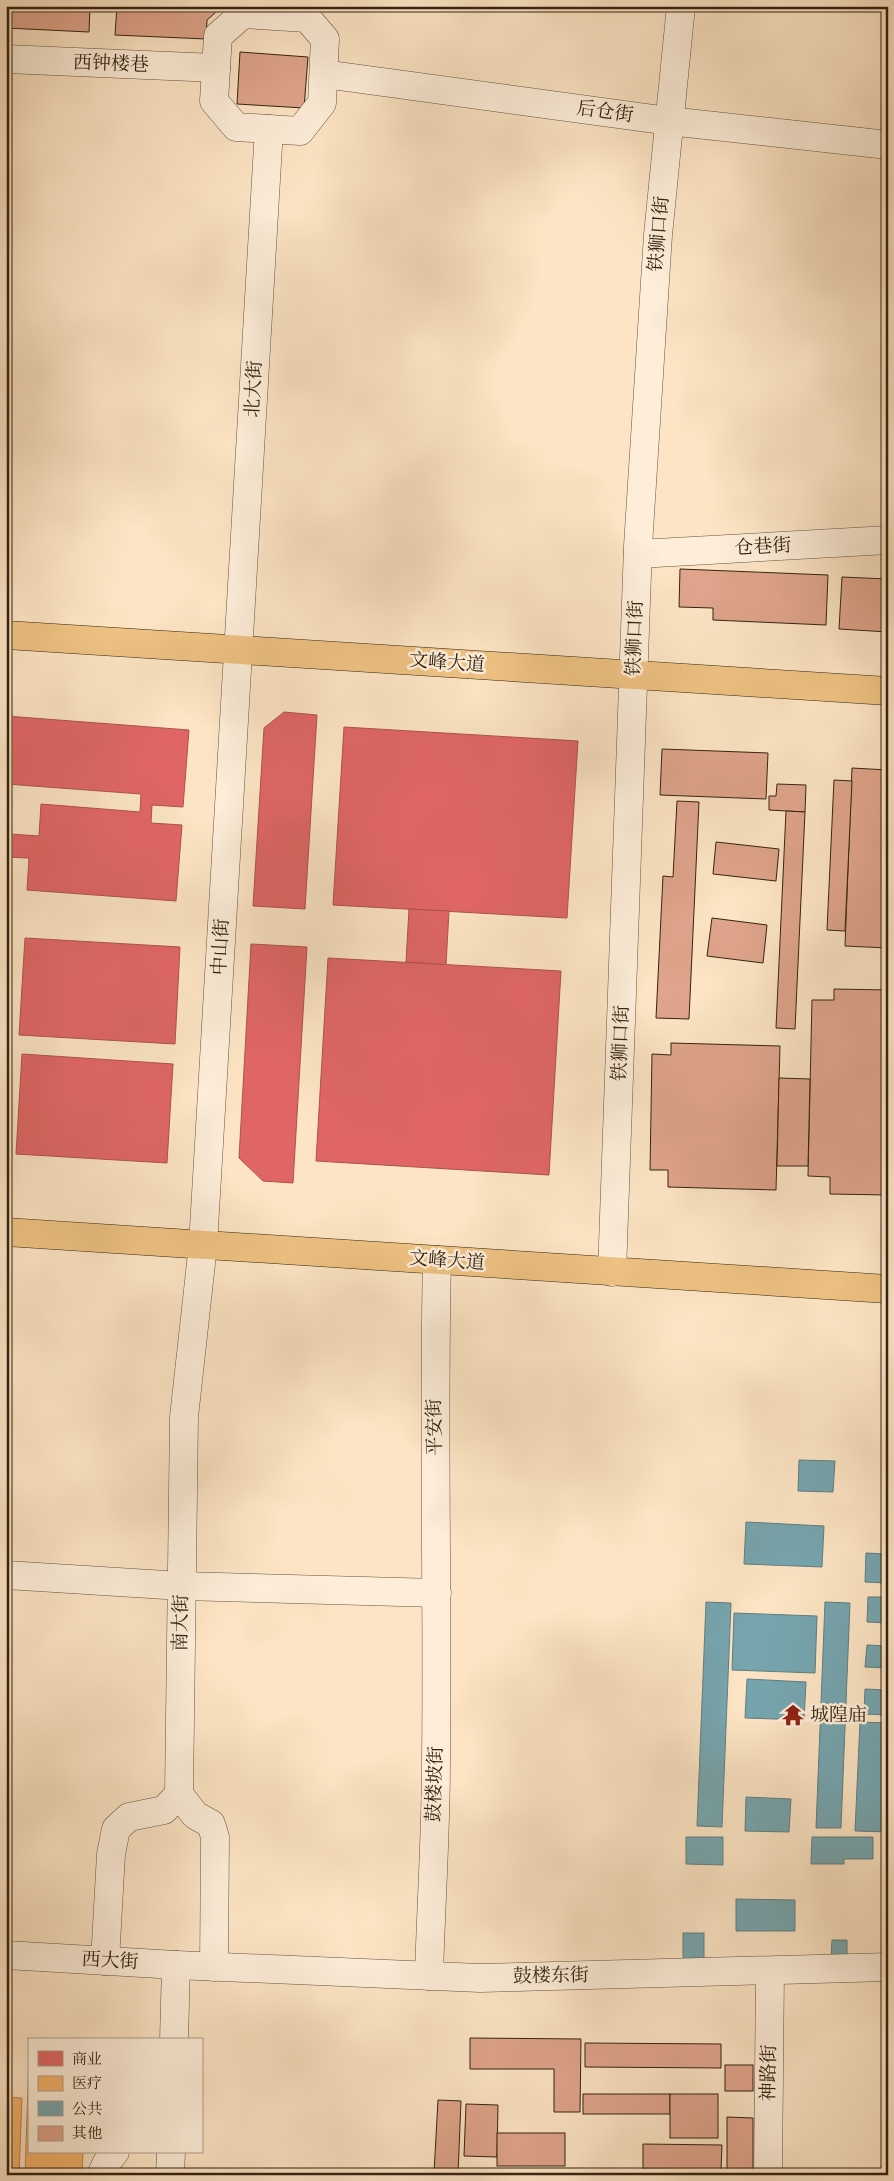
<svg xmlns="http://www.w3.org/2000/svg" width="894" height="2181" font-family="'IM FELL DW Pica','Noto Serif SC',serif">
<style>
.shops{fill:#e06666;stroke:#ac524c}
.health{fill:#f6b26b;stroke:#bc8750}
.public{fill:#76a5af;stroke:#627e80}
.building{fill:#dfa48b;stroke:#342311}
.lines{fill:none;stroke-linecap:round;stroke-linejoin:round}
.minor-casing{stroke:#66533e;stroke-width:29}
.major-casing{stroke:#342311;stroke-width:29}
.minor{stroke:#fdedd9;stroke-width:28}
.major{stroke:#eec282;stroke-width:28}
.labels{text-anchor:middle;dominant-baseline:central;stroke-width:5;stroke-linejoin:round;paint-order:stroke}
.street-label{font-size:19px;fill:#342311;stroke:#fdedd9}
.poi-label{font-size:19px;fill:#342311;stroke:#fdedd9;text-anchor:start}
</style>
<rect width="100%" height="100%" fill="#fce4c4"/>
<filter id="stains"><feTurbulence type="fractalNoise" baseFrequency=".004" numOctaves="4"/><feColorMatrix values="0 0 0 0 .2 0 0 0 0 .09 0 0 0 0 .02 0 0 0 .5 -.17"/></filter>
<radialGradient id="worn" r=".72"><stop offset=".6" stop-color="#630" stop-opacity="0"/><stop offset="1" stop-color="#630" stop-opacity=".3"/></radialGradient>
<g class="shops">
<polygon points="284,712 317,715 305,909 253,906 264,728"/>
<polygon points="6,716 189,730 183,807 152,805 151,823 182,825 176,901 27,890 29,858 6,857 6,802 12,802 10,834 39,836 41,804 140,812 141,794 6,784"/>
<polygon points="344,727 578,741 567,918 333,905"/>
<polygon points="409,909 449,911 446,965 406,962"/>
<polygon points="25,938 180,947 175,1044 19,1035"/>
<polygon points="251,944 307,947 293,1183 263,1181 239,1158"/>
<polygon points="328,958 561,971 549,1175 316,1161"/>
<polygon points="22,1054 173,1064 167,1163 16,1154"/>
</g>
<g class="health">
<polygon points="29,2056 29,2152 83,2152 82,2175 25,2175"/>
<polygon points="6,2097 22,2098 19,2175 6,2175"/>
</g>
<g class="public">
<polygon points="799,1460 835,1461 833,1492 798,1491"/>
<polygon points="746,1522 824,1526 822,1567 744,1564"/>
<polygon points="866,1553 888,1554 888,1583 865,1582"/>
<polygon points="868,1597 888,1597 888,1623 867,1622"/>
<polygon points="706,1602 731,1603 722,1827 697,1826"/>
<polygon points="825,1602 850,1603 841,1828 816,1828"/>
<polygon points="734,1613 817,1616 815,1673 732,1670"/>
<polygon points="867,1645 888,1646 888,1668 865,1667"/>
<polygon points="747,1679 806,1682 804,1720 745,1718"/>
<polygon points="865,1689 888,1690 888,1715 864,1714"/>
<polygon points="860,1722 888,1723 888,1832 855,1831"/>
<polygon points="746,1797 791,1799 789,1832 745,1831"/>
<polygon points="686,1837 723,1837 723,1865 686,1864"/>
<polygon points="812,1837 873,1837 873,1859 844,1859 844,1864 811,1864"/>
<polygon points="736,1899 795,1900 795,1931 736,1931"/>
<rect x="683" y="1933" width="21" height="26"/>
<polygon points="832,1940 847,1940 847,1957 831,1957"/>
</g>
<g class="building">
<polygon points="6,6 90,6 89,32 6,28"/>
<polygon points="117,6 223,6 207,20 206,39 115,35"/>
<polygon points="240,52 308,57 304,108 237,104"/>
<polygon points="680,569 828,575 826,625 713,620 713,608 679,607"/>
<polygon points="842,577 888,579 888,632 839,629"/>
<polygon points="662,749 768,753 766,799 660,795"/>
<polygon points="852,768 888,770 888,948 845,946"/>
<polygon points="834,780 852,781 845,931 827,930"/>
<polygon points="777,784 806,785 805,812 769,810 769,796 776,796"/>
<polygon points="677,801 699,802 689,1019 656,1018 663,876 673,877"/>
<polygon points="786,811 805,812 795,1029 776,1028"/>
<polygon points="716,842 779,849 776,881 713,874"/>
<polygon points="712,918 767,925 763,963 707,956"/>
<polygon points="834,989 888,990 888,1195 830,1194 830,1177 808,1176 812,1000 834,1000"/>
<polygon points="671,1043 780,1046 776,1190 668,1187 668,1170 650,1170 652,1054 671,1055"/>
<polygon points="779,1078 810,1079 808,1166 777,1166"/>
<polygon points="470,2038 581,2039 580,2112 554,2112 554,2069 470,2069"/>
<polygon points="585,2043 721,2044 721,2068 585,2067"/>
<rect x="725" y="2065" width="28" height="26"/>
<rect x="583" y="2094" width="87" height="20"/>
<rect x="670" y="2094" width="48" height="44"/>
<polygon points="438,2100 461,2101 458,2174 434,2173"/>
<polygon points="466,2104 498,2105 497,2157 464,2156"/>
<polygon points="727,2117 753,2118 753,2171 727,2171"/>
<rect x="497" y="2133" width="68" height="33"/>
<polygon points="643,2144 722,2145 721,2170 643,2169"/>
</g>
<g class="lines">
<g class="minor-casing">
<g id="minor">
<polygon points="243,14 307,18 325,39 322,103 300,131 236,127 214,101 218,36"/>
<polyline points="6,59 216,68"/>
<polyline points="324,74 669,121 888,145"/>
<polyline points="638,554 888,540"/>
<polyline points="612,1272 638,546 658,235 681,6"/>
<polyline points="6,1575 182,1586 437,1593"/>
<polyline points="179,1794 195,1815 211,1824 215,1837 214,1967"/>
<polyline points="6,1955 176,1965 480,1978 888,1967"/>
<polyline points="105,1961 111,1854 116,1829 129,1817 164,1810 179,1794 184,1417 203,1245 269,129"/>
<path d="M429,1976c2,-72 7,-144 7,-216 2,-167 -3,-333 1,-500"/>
<polyline points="174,2040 176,1965"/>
<polyline points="101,2175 107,2162 115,2152"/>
<polyline points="170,2175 171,2152"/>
<polyline points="768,2175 770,1971"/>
</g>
</g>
<g class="major-casing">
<g id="major">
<polyline points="6,635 888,691"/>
<polyline points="6,1232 888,1289"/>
</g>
</g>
<use href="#minor" class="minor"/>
<use href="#major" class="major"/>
</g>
<defs>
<g id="temple-bare" transform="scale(1.725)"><path d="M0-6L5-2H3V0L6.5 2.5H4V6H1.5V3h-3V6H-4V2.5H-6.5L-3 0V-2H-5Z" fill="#8f2418" stroke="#fdedd9" stroke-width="2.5" paint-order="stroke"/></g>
</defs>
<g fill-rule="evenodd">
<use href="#temple-bare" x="793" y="1715"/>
</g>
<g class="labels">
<g class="street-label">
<text transform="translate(111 64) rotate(2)">西钟楼巷</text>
<text transform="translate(605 112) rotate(8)">后仓街</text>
<text transform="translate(659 234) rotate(-85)">铁狮口街</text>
<text transform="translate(254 389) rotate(-87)">北大街</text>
<text transform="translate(763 547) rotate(-3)">仓巷街</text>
<text transform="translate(635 638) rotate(-88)">铁狮口街</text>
<text transform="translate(447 663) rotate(4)">文峰大道</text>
<text transform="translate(221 947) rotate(-87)">中山街</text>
<text transform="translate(621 1043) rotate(-88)">铁狮口街</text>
<text transform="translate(447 1261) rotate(4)">文峰大道</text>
<text transform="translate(435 1427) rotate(-91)">平安街</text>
<text transform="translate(181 1623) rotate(-89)">南大街</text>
<text transform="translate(435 1784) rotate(-88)">鼓楼坡街</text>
<text transform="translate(110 1961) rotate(3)">西大街</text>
<text transform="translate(551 1976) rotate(-1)">鼓楼东街</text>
<text transform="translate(769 2073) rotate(-89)">神路街</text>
</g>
<g class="poi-label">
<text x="810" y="1715">城隍庙</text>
</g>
</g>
<rect width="894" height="2181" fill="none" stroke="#fce4c4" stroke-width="25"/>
<rect x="8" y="8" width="879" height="2166" fill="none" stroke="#342311" stroke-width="2.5"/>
<rect x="12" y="12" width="869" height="2156" fill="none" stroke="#342311"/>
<rect x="28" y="2038" width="175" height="115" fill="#fdedd9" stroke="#ad9c89"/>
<rect x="38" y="2051" width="25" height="15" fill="#e06666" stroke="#ad9c89"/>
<text x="72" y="2064" font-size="15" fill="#342311">商业</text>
<rect x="38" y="2076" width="25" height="15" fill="#f6b26b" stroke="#ad9c89"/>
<text x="72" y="2088" font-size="15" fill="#342311">医疗</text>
<rect x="38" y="2101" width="25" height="15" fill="#76a5af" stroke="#ad9c89"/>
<text x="72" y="2114" font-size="15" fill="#342311">公共</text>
<rect x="38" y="2126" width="25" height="15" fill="#dfa48b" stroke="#ad9c89"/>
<text x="72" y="2138" font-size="15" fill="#342311">其他</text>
<rect width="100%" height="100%" filter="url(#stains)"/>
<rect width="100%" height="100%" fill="url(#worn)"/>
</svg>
